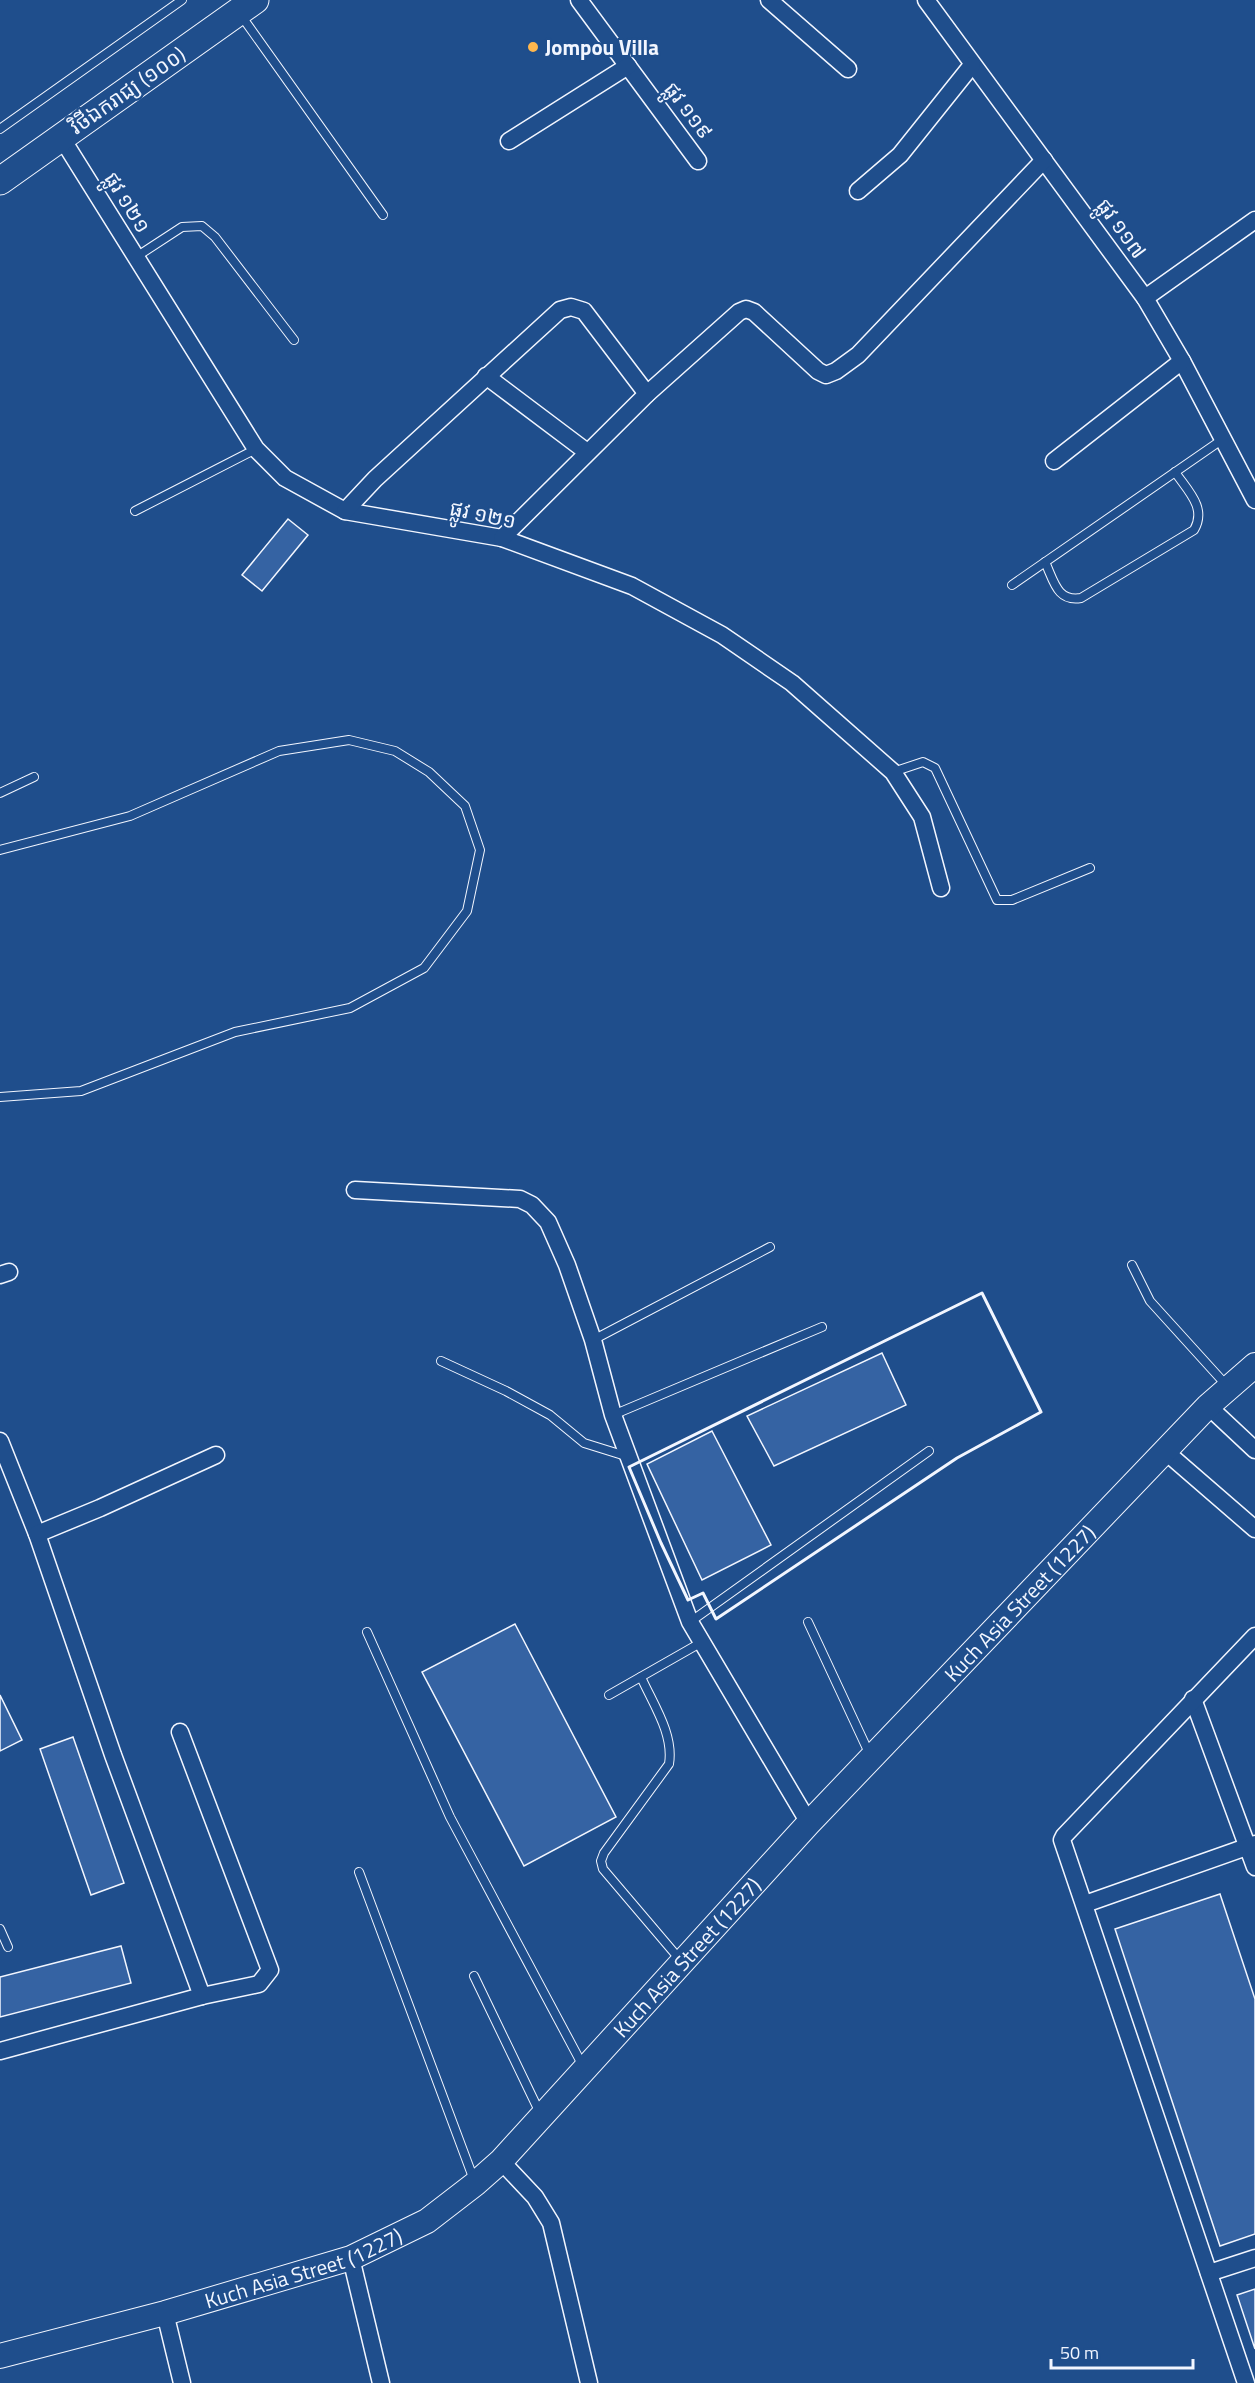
<svg xmlns="http://www.w3.org/2000/svg" width="1255" height="2383" font-family="'Titillium Web','Noto Sans Khmer',sans-serif">
<style>
.building{fill:#3563a3;stroke:#f2f6ff;stroke-width:1.5}
.lines{fill:none;stroke-linecap:round;stroke-linejoin:round}
.lane-casing{stroke:#f2f6ff;stroke-width:10}
.street-casing{stroke:#f2f6ff;stroke-width:19}
.secondary-casing{stroke:#f2f6ff;stroke-width:26}
.primary-casing{stroke:#f2f6ff;stroke-width:29}
.lane{stroke:#1f4e8c;stroke-width:8}
.street{stroke:#1f4e8c;stroke-width:16}
.secondary{stroke:#1f4e8c;stroke-width:24}
.primary{stroke:#1f4e8c;stroke-width:27}
.wall{stroke:#f2f6ff;stroke-width:3}
.poi-dot{fill:#ffb74d;stroke:#1f4e8c;stroke-width:2}
.labels{text-anchor:middle;dominant-baseline:central;stroke-width:4.5;stroke-linejoin:round;paint-order:stroke}
.poi-label{font-size:21px;font-weight:bold;fill:#f2f6ff;stroke:#1f4e8c;text-anchor:start}
.street-label{font-size:21px;fill:#f2f6ff;stroke:#1f4e8c}
</style>
<rect width="100%" height="100%" fill="#1f4e8c"/>
<g class="building">
<polygon points="288,519 308,535 262,591 242,575"/>
<polygon points="882,1353 906,1405 774,1466 747,1416"/>
<polygon points="712,1431 771,1545 702,1580 647,1464"/>
<polygon points="515,1624 616,1817 524,1866 422,1672"/>
<polygon points="0,1695 22,1740 0,1751"/>
<polygon points="73,1737 124,1883 91,1895 40,1749"/>
<polygon points="1220,1894 1255,1999 1255,2234 1220,2246 1115,1929"/>
<polygon points="121,1946 131,1983 0,2017 0,1977"/>
<polygon points="1255,2289 1255,2349 1237,2295"/>
</g>
<g class="lines">
<g class="lane-casing">
<g id="lane">
<polyline points="240,14 383,215"/>
<polyline points="0,129 182,0"/>
<polyline points="136,257 182,227 202,226 215,237 294,340"/>
<polyline points="135,511 256,449"/>
<path d="M1045,562c9,19 12,40 36,36l113,-68c13,-22 -6,-39 -19,-58"/>
<polyline points="1012,585 1223,439"/>
<polyline points="893,772 923,762 935,768 997,900 1012,900 1090,868"/>
<polyline points="0,793 34,777"/>
<polyline points="0,850 130,816 279,751 349,740 395,751 429,772 465,806 480,850 467,911 424,968 350,1008 235,1032 81,1091 0,1097"/>
<polyline points="1132,1265 1150,1301 1228,1387"/>
<polyline points="593,1340 770,1247"/>
<polyline points="441,1361 506,1391 550,1415 584,1443 629,1457"/>
<polyline points="613,1415 822,1327"/>
<polyline points="690,1622 929,1451"/>
<polyline points="808,1622 870,1755"/>
<polyline points="367,1632 450,1817 583,2066"/>
<path d="M641,1677c12,27 33,57 28,87l-65,89 -3,8 2,8 79,93"/>
<polyline points="609,1695 702,1642"/>
<polyline points="359,1872 474,2180"/>
<polyline points="0,1929 8,1947"/>
<polyline points="474,1976 540,2113"/>
</g>
</g>
<g class="street-casing">
<g id="street">
<polyline points="579,0 698,161"/>
<polyline points="769,0 848,69"/>
<polyline points="926,0 1145,298 1182,361 1255,500"/>
<polyline points="61,137 256,449 285,478 345,511 502,538 632,586 722,635 792,683 893,772 922,817 941,888"/>
<polyline points="509,141 628,66"/>
<polyline points="858,191 900,155 972,65"/>
<polyline points="1145,298 1255,220"/>
<polyline points="486,376 587,452"/>
<polyline points="1054,461 1182,361"/>
<polyline points="345,511 375,479 560,310 571,307 584,311 647,394"/>
<polyline points="502,538 647,394 739,312 746,309 754,312 818,371 826,375 836,371 858,355 1044,160"/>
<polyline points="355,1190 520,1199 532,1205 548,1222 567,1265 593,1340 613,1415 690,1622 809,1823"/>
<polyline points="0,1275 9,1272"/>
<polyline points="1208,1406 1255,1450"/>
<polyline points="0,1441 37,1534 113,1755 202,1996"/>
<polyline points="1166,1452 1255,1529"/>
<polyline points="37,1534 100,1508 216,1455"/>
<polyline points="1193,1699 1255,1867"/>
<polyline points="1085,1904 1255,1844"/>
<polyline points="0,2051 202,1996 259,1984 270,1970 180,1732"/>
<polyline points="501,2161 535,2197 551,2223 589,2383"/>
<polyline points="351,2258 381,2383"/>
<polyline points="1209,2273 1255,2258"/>
<polyline points="165,2313 182,2383"/>
<polyline points="1246,2383 1062,1840 1064,1836 1255,1636"/>
</g>
</g>
<g class="secondary-casing">
<g id="secondary">
<path id="s1" d="M0,2356l165,-43 186,-55 76,-37 48,-37 26,-23 308,-338 399,-417 47,-41"/>
</g>
</g>
<g class="primary-casing">
<polyline id="primary" points="0,181 255,0"/>
</g>
<use href="#lane" class="lane"/>
<use href="#street" class="street"/>
<use href="#secondary" class="secondary"/>
<use href="#primary" class="primary"/>
<polygon class="wall" points="982,1293 1041,1412 957,1458 716,1619 703,1593 688,1600 661,1543 629,1467"/>
</g>
<circle class="poi-dot" cx="533" cy="47" r="6"/>
<g class="labels">
<g class="poi-label">
<text x="545" y="47">Jompou Villa</text>
</g>
<g class="street-label">
<text transform="translate(127 90) rotate(-35)">វិថីឯករាជ្យ (១០០)</text>
<text transform="translate(689 110) rotate(53)">ផ្លូវ ១១៩</text>
<text transform="translate(128 202) rotate(58)">ផ្លូវ ១២១</text>
<text transform="translate(1122 228) rotate(54)">ផ្លូវ ១១៧</text>
<text transform="translate(483 514) rotate(12)">ផ្លូវ ១២១</text>
<text stroke="none"><textPath href="#s1" startOffset="1306">Kuch Asia Street (1227)</textPath></text>
<text stroke="none"><textPath href="#s1" startOffset="820">Kuch Asia Street (1227)</textPath></text>
<text stroke="none"><textPath href="#s1" startOffset="316">Kuch Asia Street (1227)</textPath></text>
</g>
</g>
<path d="M1051 2359v9h142v-9" fill="none" stroke="#f2f6ff" stroke-width="3"/>
<text x="1060" y="2359" font-size="18" fill="#f2f6ff" stroke="#1f4e8c" stroke-width="4.5" paint-order="stroke">50 m</text>
</svg>
